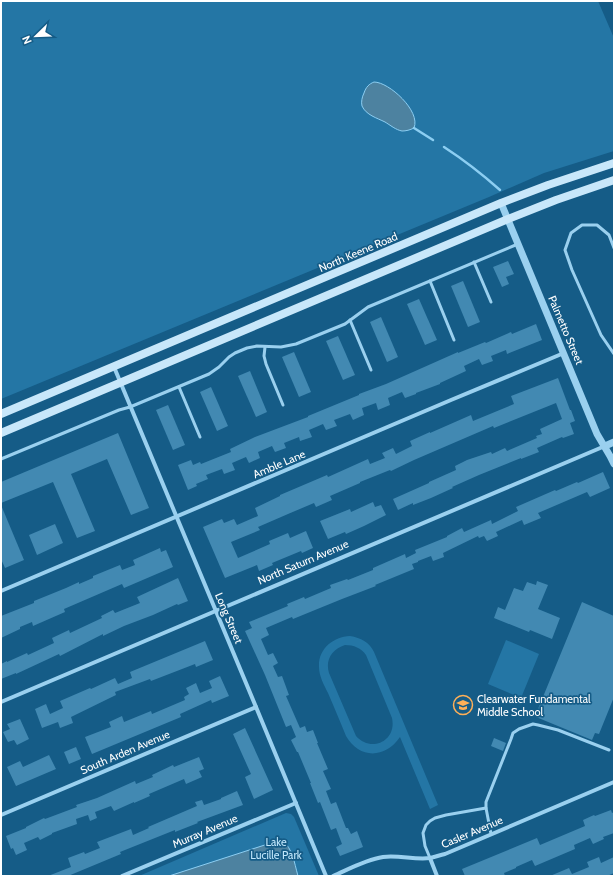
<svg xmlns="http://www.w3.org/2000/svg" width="615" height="877" font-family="Cabin,sans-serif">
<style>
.green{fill:#2476a5;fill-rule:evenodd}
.water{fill:#4d82a0;stroke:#8ccef2}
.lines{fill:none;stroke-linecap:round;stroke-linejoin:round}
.stream{stroke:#8ccef2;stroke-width:2.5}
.building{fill:#4289b2}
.service{stroke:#9ad0ef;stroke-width:3}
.minor{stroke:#9ad0ef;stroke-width:4}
.tertiary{stroke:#9ad0ef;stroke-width:7}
.secondary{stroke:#c8e7fa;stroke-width:8}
.labels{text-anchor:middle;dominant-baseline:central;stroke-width:3.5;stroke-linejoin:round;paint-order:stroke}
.street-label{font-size:11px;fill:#fff;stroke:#155c87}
.poi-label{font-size:11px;fill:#fff;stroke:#155c87;text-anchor:start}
.park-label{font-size:11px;fill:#c0e6fb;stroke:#155c87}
</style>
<rect width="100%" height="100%" fill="#155c87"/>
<g class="green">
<polygon points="1,1 598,1 614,38 614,151 544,173 489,197 1,399"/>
<path d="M350,636c11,2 19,6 24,16l64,153 -8,4 -30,-72c-15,22 -41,22 -54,-1 -6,-15 -12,-29 -18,-43 -4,-8 -9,-17 -9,-26 -1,-18 14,-30 31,-31zM345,645c9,0 16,3 21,10l26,63c5,23 -21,35 -36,18l-27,-63c-4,-13 3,-24 16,-28z"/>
<polygon points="506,640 539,654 521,698 488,684"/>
<polygon points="286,813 291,814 294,817 319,876 139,876"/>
</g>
<g class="water">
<path d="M374,82c15,0 47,29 40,46 -4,2 -8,3 -12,3 -6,-1 -12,-6 -17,-9 -8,-4 -19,-7 -23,-16 -1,-4 0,-9 2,-13 2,-6 5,-9 10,-11z"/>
<path d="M282,840c11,9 12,22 16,36h-129l105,-34z"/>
</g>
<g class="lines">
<g class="stream">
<polyline points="414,128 433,140"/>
<path d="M444,147c20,13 38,27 56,43"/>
</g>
</g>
<g class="building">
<polygon points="508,261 514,274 506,277 509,284 502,287 493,267"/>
<polygon points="463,281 480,322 468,327 451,286"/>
<polygon points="419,299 437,340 425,345 407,304"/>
<polygon points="381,317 398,357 387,362 370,322"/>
<polygon points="536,324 542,340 507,354 506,350 491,356 493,361 482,365 479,359 464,366 466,371 440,383 440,384 416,393 416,394 405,398 402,392 388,398 390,405 378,410 376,403 362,408 364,415 353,420 350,414 334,420 337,426 326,430 323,424 309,430 312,437 300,441 299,437 284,443 286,448 275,452 272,446 258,452 260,458 249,463 246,457 232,463 235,470 224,474 222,469 206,475 208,479 196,484 197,486 188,490 178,465 191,460 193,465 200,462 201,464 231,452 230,449 255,437 308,417 308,416 359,395 359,394 386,384 458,352 458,353 485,342 486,343 511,332 512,334"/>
<polygon points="338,336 355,375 343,380 326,341"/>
<polygon points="294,352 311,392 299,397 282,357"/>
<polygon points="250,371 267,412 256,417 238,376"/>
<polygon points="558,378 570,410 571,410 575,421 570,423 574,434 563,438 562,437 537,448 539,452 521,459 521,458 479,475 452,487 453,488 431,498 413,505 413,503 398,510 393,499 429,483 429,482 456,470 455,466 467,460 491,452 492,454 505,448 507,451 537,438 536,436 542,434 540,429 562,419 556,403 494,428 493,426 414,460 391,471 390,470 360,482 360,483 330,496 332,500 316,507 314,503 288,514 258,527 260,530 231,542 238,558 270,544 269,541 288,533 290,538 306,531 313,548 302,553 301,551 272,563 273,565 259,571 257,565 225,578 203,527 222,519 224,523 234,519 237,525 258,516 255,508 280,496 280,495 327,475 328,477 368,459 370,464 385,458 382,453 393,448 396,454 412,446 410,441 430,432 430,433 471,415 473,421 514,404 511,396"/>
<polygon points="211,387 228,426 217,431 200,392"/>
<polygon points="168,405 185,445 173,450 156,410"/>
<polygon points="118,433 149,508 131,515 107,459 71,474 95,531 77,538 53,482 1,503 1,482"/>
<polygon points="603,472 610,488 590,497 587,492 538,513 541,518 524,525 522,520 496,532 498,536 487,541 484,536 479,538 478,536 443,553 444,557 433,561 431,556 418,561 418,562 412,564 414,569 375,585 376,586 342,599 315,610 293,619 292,617 266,628 269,635 261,639 268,655 273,653 278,663 273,666 278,677 282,676 289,695 286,696 300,728 305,726 307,732 313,730 318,743 317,743 328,769 323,771 331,789 326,791 331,804 336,802 346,828 348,828 351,834 357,831 363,847 340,856 336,847 342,844 336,828 331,830 320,802 318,803 310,783 311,783 298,752 297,752 291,740 296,737 291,725 286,727 265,675 245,631 252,628 249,622 288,606 287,604 304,597 305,599 331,588 330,585 347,579 348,580 373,570 373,568 405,554 406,558 416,553 415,550 447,537 447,536 462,528 464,532 491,520 492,524 518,511 516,507 555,490 556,491 577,482 578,483"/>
<polygon points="373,502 375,507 381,505 386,515 364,526 346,534 345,532 328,539 320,521 350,509 351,512"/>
<polygon points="1,505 24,560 5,568 1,559"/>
<polygon points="55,524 63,543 37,555 29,535"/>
<polygon points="160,548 161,552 166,550 173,567 124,588 122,584 64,609 65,612 33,626 32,622 20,627 20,629 1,638 1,616 34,603 34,601 66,588 79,582 79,584 93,578 93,576 120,565 122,570 135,565 133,560"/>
<polygon points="178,578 188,601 178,605 177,604 153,615 124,626 103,636 103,634 60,656 59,654 16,674 16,673 1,679 1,664 7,661 7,662 27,653 28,655 54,643 52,638 69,630 70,633 102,618 101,616 113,610 115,613 140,603 137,597"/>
<polygon points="537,581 548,585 538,609 560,618 552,639 530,630 529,632 494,618 498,607 505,610 514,588 523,591 527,582 536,585"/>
<polygon points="582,602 614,616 614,697 599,734 595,733 592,740 536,717 539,710 538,709"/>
<polygon points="205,641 213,660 196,667 195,664 151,681 150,679 115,692 116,695 71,717 73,723 60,728 58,722 42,728 35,709 46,704 50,714 63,708 60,701 90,688 91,689 115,678 118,684 132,678 130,672"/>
<polygon points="220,676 229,696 212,703 211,700 180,714 181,717 92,754 85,737 111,727 109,722 122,716 124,722 151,711 152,714 185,700 184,697 189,694 186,688 196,683 200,693 212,688 209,681"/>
<polygon points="20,719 29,739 17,745 14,740 8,742 3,732 10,729 7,724"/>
<polygon points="245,728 273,790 254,799 245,777 251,774 233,734"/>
<polygon points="494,738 506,743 503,751 491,746"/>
<polygon points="76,747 81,759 69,764 64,752"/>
<polygon points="49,755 56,769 16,786 7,767 20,761 23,767"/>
<polygon points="199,757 204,769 199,771 202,777 186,784 184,779 149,794 150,796 134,803 134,802 114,811 111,806 95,812 97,818 90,821 88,815 76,819 77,824 52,833 52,834 40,840 38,837 24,843 27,850 16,855 13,848 11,849 6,836 26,828 26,827 44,818 45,819 77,807 76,805 97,798 135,781 136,784 153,777 152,775 173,765 174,767"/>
<polygon points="237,791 243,805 197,822 198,823 175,832 175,830 120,852 121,854 68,876 48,876 71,867 68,858 84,852 85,854 100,848 97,842 131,829 133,835 149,828 148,827 197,806 195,802 202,800 204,805 221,799 221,798"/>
<polygon points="611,810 612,813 614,812 614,833 603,837 604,839 593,844 590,838 574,845 575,849 535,866 532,860 516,867 516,868 504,873 505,876 465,876 462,869 537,838 540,845 585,826 583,820 594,815 595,816"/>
<polygon points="599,857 601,863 614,857 614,873 607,876 550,876 569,868 572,874 589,867 587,862"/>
</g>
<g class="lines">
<g class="service">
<polyline points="614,248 609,235 597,225 582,225 571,233 565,250 572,270 601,335 614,354"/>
<polyline points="474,262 491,302"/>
<polyline points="430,281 454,340"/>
<polyline points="350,320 371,370"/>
<polyline points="265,347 264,356 266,364 283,405"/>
<polyline points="179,387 200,437"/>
<polyline points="1,459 119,410 130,407 209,374 219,367 229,357 235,353 247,348 257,346 281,347 296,344 345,324 368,307 518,244"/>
<polyline points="491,834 486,808 486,802 511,739 513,733 519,729 533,724 538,725 558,730 609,750"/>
<polyline points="430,858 425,846 423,833 426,825 430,821 435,818 446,815 486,808"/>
</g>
<g class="minor">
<polyline points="114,367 256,707 326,876"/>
<polyline points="1,591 451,400 564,353"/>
<polyline points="1,702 605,446"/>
<polyline points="1,815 256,707"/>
<polyline points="430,858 437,876"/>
<polyline points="122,876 296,803"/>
<path d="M333,876c16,-7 32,-16 50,-19 16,-2 32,3 47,1 5,-1 10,-3 15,-4l169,-72"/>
</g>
<g class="tertiary">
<polyline points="501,203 597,434 610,456 614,464"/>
<polyline points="605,446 614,442"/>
</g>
<g class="secondary">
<polyline points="1,414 501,203 548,185 614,163"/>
<polyline points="1,433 508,219 556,200 614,180"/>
</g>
</g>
<defs>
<g id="school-ring" transform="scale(1)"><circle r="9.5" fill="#155c87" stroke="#ffb058" stroke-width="1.5"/><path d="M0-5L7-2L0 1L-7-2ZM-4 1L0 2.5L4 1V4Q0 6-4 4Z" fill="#ffb058"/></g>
</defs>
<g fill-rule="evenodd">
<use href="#school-ring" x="463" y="705"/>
</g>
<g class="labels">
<g class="street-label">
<text transform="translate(358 252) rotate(-23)">North Keene Road</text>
<text transform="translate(566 330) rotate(67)">Palmetto Street</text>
<text transform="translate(279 464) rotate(-23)">Amble Lane</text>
<text transform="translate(303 562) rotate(-23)">North Saturn Avenue</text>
<text transform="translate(229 618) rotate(67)">Long Street</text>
<text transform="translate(125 752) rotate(-23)">South Arden Avenue</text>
<text transform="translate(205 831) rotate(-23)">Murray Avenue</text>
<text transform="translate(472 832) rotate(-23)">Casler Avenue</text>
</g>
<g class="poi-label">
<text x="477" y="699">Clearwater Fundamental<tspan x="477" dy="13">Middle School</tspan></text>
</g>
<g class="park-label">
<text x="276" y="842">Lake<tspan x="276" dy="13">Lucille Park</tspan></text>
</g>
</g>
<rect width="615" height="877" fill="none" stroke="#ffffff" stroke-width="4"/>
<g transform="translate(36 36) rotate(247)" stroke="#155c87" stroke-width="3" paint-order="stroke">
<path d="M0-3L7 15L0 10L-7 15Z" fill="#ffffff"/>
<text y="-6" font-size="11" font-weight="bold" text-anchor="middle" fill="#ffffff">N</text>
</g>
</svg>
